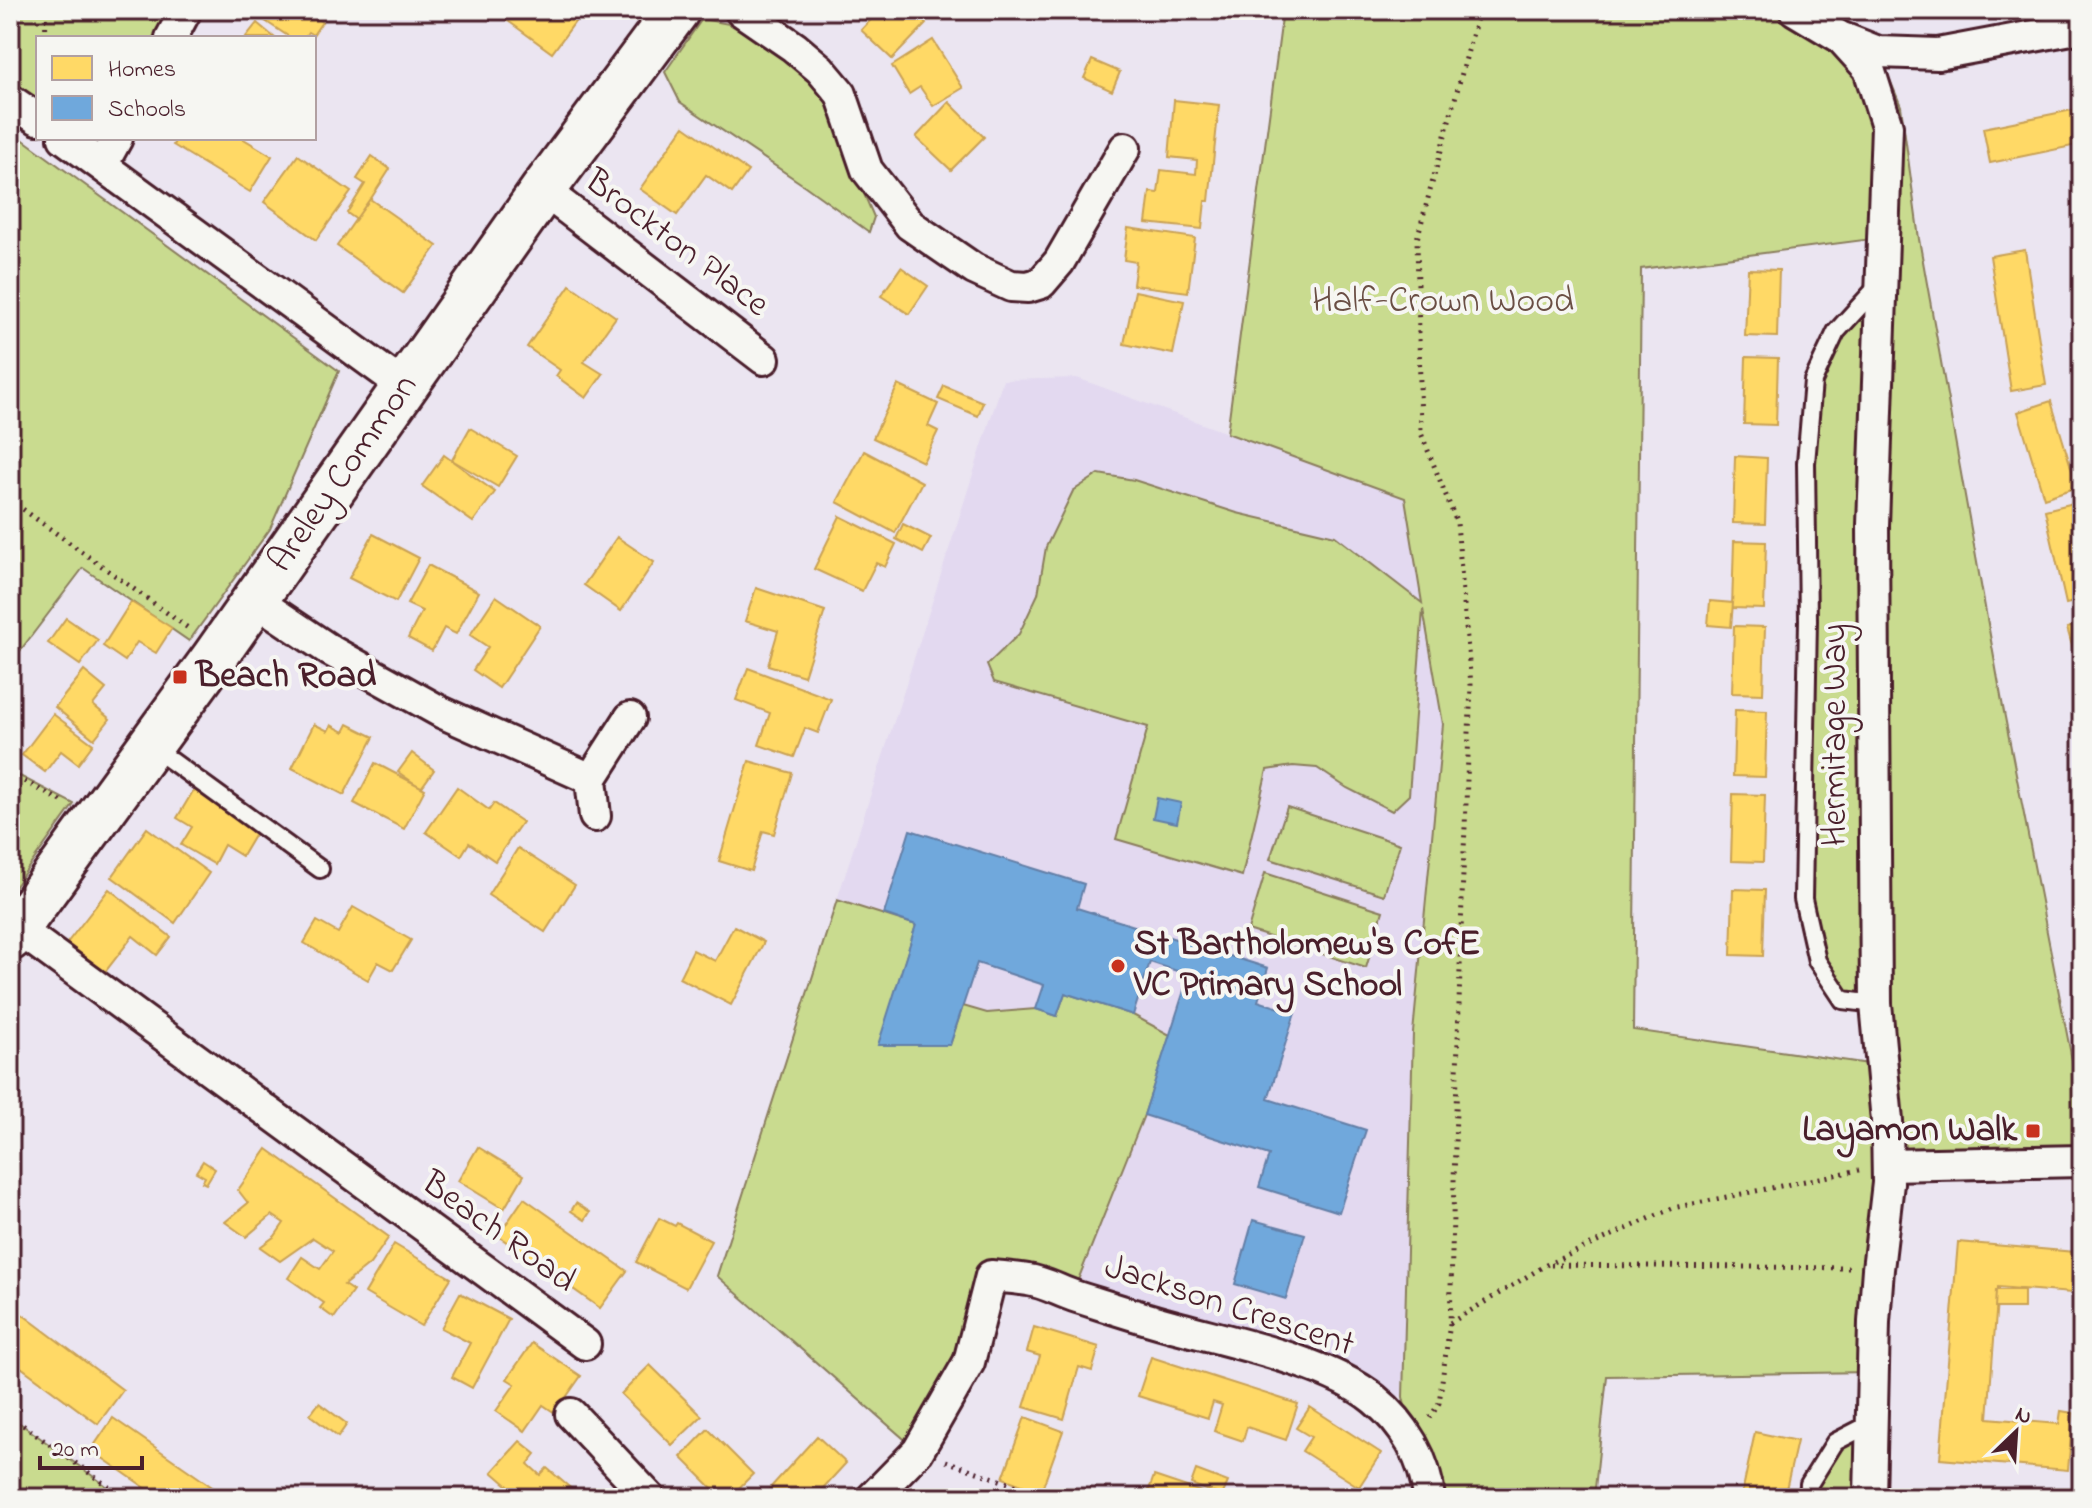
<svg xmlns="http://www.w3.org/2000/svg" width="2092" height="1508" font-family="'Indie Flower',sans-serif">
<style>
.built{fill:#e3d9f0}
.green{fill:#c9db8f;stroke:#8a7d5d;stroke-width:2;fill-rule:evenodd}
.homes{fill:#ffd966;stroke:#c9a154;stroke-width:2}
.schools{fill:#6fa8dc;stroke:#647fa7;stroke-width:2}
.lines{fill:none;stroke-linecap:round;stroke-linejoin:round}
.lane-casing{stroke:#4a1f2b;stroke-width:22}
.street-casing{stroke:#4a1f2b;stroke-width:36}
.secondary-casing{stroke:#4a1f2b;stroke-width:50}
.path{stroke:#4a1f2b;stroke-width:5;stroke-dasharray:2 6;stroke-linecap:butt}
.lane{stroke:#f6f6f2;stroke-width:16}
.street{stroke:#f6f6f2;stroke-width:30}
.secondary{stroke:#f6f6f2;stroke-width:44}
.poi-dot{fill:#c8321e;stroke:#f6f6f2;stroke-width:3}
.labels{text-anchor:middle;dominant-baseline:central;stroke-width:8;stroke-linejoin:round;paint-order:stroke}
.street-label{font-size:36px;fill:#4a1f2b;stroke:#f6f6f2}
.park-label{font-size:36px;fill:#6a4e44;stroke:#f6f6f2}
.poi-label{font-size:36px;font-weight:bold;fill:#4a1f2b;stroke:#f6f6f2;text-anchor:start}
</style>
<rect width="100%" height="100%" fill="#ebe5f1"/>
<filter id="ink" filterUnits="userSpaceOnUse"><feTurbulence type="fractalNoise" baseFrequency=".0125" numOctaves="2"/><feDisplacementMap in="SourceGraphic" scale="16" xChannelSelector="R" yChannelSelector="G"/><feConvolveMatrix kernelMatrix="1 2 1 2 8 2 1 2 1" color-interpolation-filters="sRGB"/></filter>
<g filter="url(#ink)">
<polygon class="built" points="1077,378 1405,498 1443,724 1413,1033 1403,1397 1218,1336 1072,1295 717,1276 1003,380"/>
<g class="green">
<polygon points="10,10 186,10 171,38 38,38 38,119 10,100"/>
<path d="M1283,10h512l83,42 23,54 18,133 83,463 80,409v44l-194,10 -15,207 -266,4 -13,122h-165l-15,-51 -11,-50 10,-364 30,-309 -20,-115 -14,186 -17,16 -45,-23 -30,-20 -24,-2 -26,4 -25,106 -126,-37 32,-112 -154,-45 -7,-17 32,-31 19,-40 8,-47 27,-56 26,-17 35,6 103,33 98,23 87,67 -17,-105 -178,-65zM1871,239l9,45 -44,48 -23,49 -10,518 14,62 26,39 33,4v61l-243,-35 8,-761z"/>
<polygon points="702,19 729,24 788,58 821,82 841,119 861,187 874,217 869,232 805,186 680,102 665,72"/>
<polygon points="10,130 339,371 270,529 189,641 83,568 10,664"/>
<polygon points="10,771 74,804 10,893"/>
<polygon points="1287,807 1400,844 1384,895 1270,859"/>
<polygon points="1265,873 1383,911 1366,968 1248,930"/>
<polygon points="837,900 916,925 879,1045 950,1045 963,1006 987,1013 1036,1009 1057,1016 1065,993 1133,1015 1170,1035 1144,1115 1072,1295 991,1277 918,1451 717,1276"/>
<polygon points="10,1416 123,1498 10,1498"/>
<polygon points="1872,1423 1870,1498 1808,1498 1835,1442"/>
</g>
<g class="homes">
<polygon points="259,10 315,10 312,15 322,22 313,35 308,32 304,38 291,38 256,15"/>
<polygon points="493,10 581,10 583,11 552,53"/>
<polygon points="880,10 912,10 926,24 892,59 861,30"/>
<polygon points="257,23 275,38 245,38"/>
<polygon points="933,40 963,88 933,106 920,87 909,94 892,66"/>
<polygon points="1092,60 1120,72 1112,91 1084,78"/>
<polygon points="1174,100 1219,105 1209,201 1205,201 1202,229 1146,223 1150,192 1158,193 1161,170 1196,174 1197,160 1169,157"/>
<polygon points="949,102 984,137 951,170 916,137"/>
<polygon points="2082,108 2082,144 1990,163 1983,128"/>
<polygon points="684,126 748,171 732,193 706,175 677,215 640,189"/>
<polygon points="177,138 242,138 272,156 250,192 173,145"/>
<polygon points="298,155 351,192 316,240 264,202"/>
<polygon points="372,156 390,169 357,220 347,213 365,184 357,179"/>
<polygon points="370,199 437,246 403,293 337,246"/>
<polygon points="1128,228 1195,238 1188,292 1133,285 1136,262 1124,260"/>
<polygon points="2025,250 2046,385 2011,391 1990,256"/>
<polygon points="901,267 928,286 909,314 881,296"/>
<polygon points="1748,269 1779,270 1777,337 1745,336"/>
<polygon points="570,285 616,317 584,362 603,374 586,398 556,376 560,370 527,347"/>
<polygon points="1135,291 1184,301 1173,354 1124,344"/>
<polygon points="1746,357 1778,358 1776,425 1744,424"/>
<polygon points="898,385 938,404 928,426 938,431 923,462 873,438"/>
<polygon points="944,386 983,402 978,416 938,399"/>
<polygon points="2051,401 2077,487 2044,498 2018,412"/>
<polygon points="470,428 517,456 498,487 452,460"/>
<polygon points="864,451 922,482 895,533 837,502"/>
<polygon points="444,455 495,492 473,522 422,486"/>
<polygon points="1735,456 1767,458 1765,524 1733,523"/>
<polygon points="2082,501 2082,600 2066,604 2045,510"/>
<polygon points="840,516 896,544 885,567 876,563 862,591 814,569"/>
<polygon points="903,524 931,538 923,553 896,539"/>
<polygon points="373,534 419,558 396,602 349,578"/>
<polygon points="617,537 654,562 621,611 584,585"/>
<polygon points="1734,541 1766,542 1764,609 1732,608"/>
<polygon points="428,565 479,592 456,634 444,628 432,651 408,638 422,611 407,604"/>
<polygon points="756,588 825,611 804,676 768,665 778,631 745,621"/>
<polygon points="496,596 540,626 499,688 473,670 488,647 470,635"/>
<polygon points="1710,601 1733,603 1731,627 1708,625"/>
<polygon points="131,602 172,628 156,653 137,642 125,661 103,646"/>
<polygon points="66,618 98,640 80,665 48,643"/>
<polygon points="2082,624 2082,681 2067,628"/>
<polygon points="1734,626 1765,627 1763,694 1732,693"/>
<polygon points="748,668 831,699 818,733 805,728 794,757 759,745 770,713 736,700"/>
<polygon points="84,671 106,689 93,705 110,719 94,739 55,707"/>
<polygon points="1735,710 1767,711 1765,777 1733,776"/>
<polygon points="53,714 93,744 78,764 61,751 45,772 22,755"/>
<polygon points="314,724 328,731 331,725 344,732 348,724 374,737 344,795 292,768"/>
<polygon points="412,753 434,770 421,788 398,772"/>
<polygon points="749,761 792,773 774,834 763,831 751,871 719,861"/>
<polygon points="375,763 425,789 404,829 354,803"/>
<polygon points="196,786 261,824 242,856 224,845 214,864 181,845 192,827 177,818"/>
<polygon points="457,787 489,810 494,803 522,822 495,861 469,843 461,856 426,832"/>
<polygon points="1733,794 1765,795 1763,862 1731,861"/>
<polygon points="147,828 209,873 175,923 112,877"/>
<polygon points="518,848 575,885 545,932 488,895"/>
<polygon points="109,889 171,937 157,955 133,936 105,972 67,943"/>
<polygon points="1733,889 1765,890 1763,956 1731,955"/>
<polygon points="353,907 411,940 393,970 378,962 368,980 304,943 317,921 338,933"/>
<polygon points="734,926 764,942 731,1005 679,978 693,950 715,961"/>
<polygon points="478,1147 524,1175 504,1209 458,1181"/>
<polygon points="267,1149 389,1237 370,1264 344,1285 353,1291 334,1318 320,1308 324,1303 288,1278 302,1257 320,1269 333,1251 313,1238 280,1261 260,1247 275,1236 284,1223 272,1215 246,1237 225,1222 248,1203 238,1190"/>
<polygon points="203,1161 215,1169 206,1184 202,1182 205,1177 196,1172"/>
<polygon points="524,1198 627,1271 600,1308 498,1236"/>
<polygon points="576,1203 590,1212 585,1220 571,1211"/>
<polygon points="659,1218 675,1226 677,1223 711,1241 686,1288 636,1262"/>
<polygon points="1958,1242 2075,1252 2071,1293 1998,1287 1988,1418 2059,1424 2061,1411 2073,1413 2068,1470 1940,1459"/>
<polygon points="394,1244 451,1278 421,1326 365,1293"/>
<polygon points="1996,1290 2024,1290 2024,1308 1995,1308"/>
<polygon points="460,1293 509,1319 472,1388 452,1377 470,1343 441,1328"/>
<polygon points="10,1305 123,1390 98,1424 10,1359"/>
<polygon points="1034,1327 1099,1347 1092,1371 1079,1367 1064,1419 1024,1407 1040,1356 1027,1352"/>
<polygon points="532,1343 581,1376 555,1413 543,1405 525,1431 496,1411 515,1384 507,1379"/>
<polygon points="1151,1357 1298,1404 1286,1440 1247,1427 1243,1441 1214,1431 1222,1405 1213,1402 1208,1418 1138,1396"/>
<polygon points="650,1365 702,1416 672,1445 621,1394"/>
<polygon points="319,1403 347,1424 338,1437 310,1415"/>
<polygon points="1310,1407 1381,1453 1359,1487 1302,1451 1311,1437 1296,1428"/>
<polygon points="1025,1417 1063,1431 1041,1492 1003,1478"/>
<polygon points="113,1418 228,1498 160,1498 91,1450"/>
<polygon points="708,1429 753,1474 729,1498 722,1498 681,1457"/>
<polygon points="1755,1432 1797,1441 1784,1498 1741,1498"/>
<polygon points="817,1436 846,1463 814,1498 761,1498"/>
<polygon points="520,1441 536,1454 528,1464 540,1475 547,1468 582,1498 522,1498 492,1472"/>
<polygon points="1196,1470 1228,1482 1222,1496 1191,1484"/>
<polygon points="1154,1476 1205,1493 1203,1498 1146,1498"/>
</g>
<g class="schools">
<polygon points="1157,798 1181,803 1177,823 1153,818"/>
<polygon points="910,830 1084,884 1077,908 1268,968 1258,1001 1295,1013 1268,1099 1366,1130 1339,1212 1259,1187 1269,1155 1144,1115 1189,975 1150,962 1133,1015 1065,993 1057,1016 1036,1009 1044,985 977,963 950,1045 878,1045 916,925 884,914"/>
<polygon points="1253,1220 1305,1234 1286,1299 1235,1284"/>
</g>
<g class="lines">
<g class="lane-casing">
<g id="lane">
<polyline points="151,746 320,869"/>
<polyline points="1876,1004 1843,1000 1817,961 1803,899 1808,620 1806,463 1813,381 1836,332 1879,285"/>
<polyline points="1808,1498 1809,1484 1835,1442 1872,1423"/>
</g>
</g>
<g class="street-casing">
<g id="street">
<polyline points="740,10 794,47 820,69 841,94 867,170 910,225 974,269 1011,286 1028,287 1041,283 1059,262 1125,148"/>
<polyline points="1795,10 1840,37 1869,69 1887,126 1873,525 1876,1004 1887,1121 1888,1183 1878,1269 1874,1322 1870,1498"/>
<polyline points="171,38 186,10"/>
<polyline points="1845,39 1878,52 1938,54 2082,27"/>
<polyline points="10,100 38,119"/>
<polyline points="64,138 405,387"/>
<polyline points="102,165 117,138"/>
<polyline points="543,190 764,359"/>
<polyline points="255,600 331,651 441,712 591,779 595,816"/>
<polyline points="591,779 630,718"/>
<polyline points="17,928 585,1344"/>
<polyline points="1888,1165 2082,1161"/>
<polyline points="571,1414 650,1498"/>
<path d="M872,1498l46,-47 51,-89 22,-86c12,1 25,2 37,4 16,2 31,11 46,16 35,11 70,23 106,32 55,15 150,35 194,71 30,24 52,61 55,99"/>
</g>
</g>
<g class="secondary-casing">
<polyline id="secondary" points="10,938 214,658 543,190 677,10"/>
</g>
<g class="path">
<polyline points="45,10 46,38"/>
<polyline points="10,500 188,628"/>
<polyline points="10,774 63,802"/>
<polyline points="1551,1265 1849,1268"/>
<polyline points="1450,1323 1546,1265 1673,1208 1859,1170"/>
<polyline points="10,1416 124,1498"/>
<polyline points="1430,1418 1439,1403 1450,1323 1462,898 1471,685 1457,523 1421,433 1417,239 1479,10"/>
<polyline points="946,1461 1051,1498"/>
</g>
<use href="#lane" class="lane"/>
<use href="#street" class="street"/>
<use href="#secondary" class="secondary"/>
</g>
</g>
<g class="poi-dot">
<rect x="172" y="669" width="16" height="16" rx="4"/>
<circle cx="1118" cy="966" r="8"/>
<rect x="2025" y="1123" width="16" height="16" rx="4"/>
</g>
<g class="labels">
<g class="street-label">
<text transform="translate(676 244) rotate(37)">Brockton Place</text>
<text transform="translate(344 474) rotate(-55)">Areley Common</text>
<text transform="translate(1836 735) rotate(-90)">Hermitage Way</text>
<text transform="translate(498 1233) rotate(36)">Beach Road</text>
<text transform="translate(1229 1307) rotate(18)">Jackson Crescent</text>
</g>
<g class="park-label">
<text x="1443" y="302">Half-Crown Wood</text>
</g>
<g class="poi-label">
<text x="196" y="677">Beach Road</text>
<text x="1134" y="945">St Bartholomew's CofE<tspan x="1134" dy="41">VC Primary School</tspan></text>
<text x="2017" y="1131" text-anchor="end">Layamon Walk</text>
</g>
</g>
<rect width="2092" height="1508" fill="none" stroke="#f6f6f2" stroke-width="40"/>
<rect x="20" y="20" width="2052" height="1468" fill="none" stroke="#4a1f2b" stroke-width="3" filter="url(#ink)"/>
<rect x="36" y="36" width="280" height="104" fill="#f6f6f2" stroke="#b1a0a2" stroke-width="2"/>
<rect x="52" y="56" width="40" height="24" fill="#ffd966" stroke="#b1a0a2" stroke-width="2"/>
<text x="108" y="76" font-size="24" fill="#4a1f2b">Homes</text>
<rect x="52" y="96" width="40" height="24" fill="#6fa8dc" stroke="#b1a0a2" stroke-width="2"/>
<text x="108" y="116" font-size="24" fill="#4a1f2b">Schools</text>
<g transform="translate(2016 1432) rotate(25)" stroke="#f6f6f2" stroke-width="6" paint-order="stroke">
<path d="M0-6L14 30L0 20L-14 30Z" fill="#4a1f2b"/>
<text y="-12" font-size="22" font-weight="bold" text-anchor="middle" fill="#4a1f2b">N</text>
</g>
<path d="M40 1456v12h102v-12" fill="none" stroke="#4a1f2b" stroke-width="4"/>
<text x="52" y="1456" font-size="24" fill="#4a1f2b" stroke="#f6f6f2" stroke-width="6" paint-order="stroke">20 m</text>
</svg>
